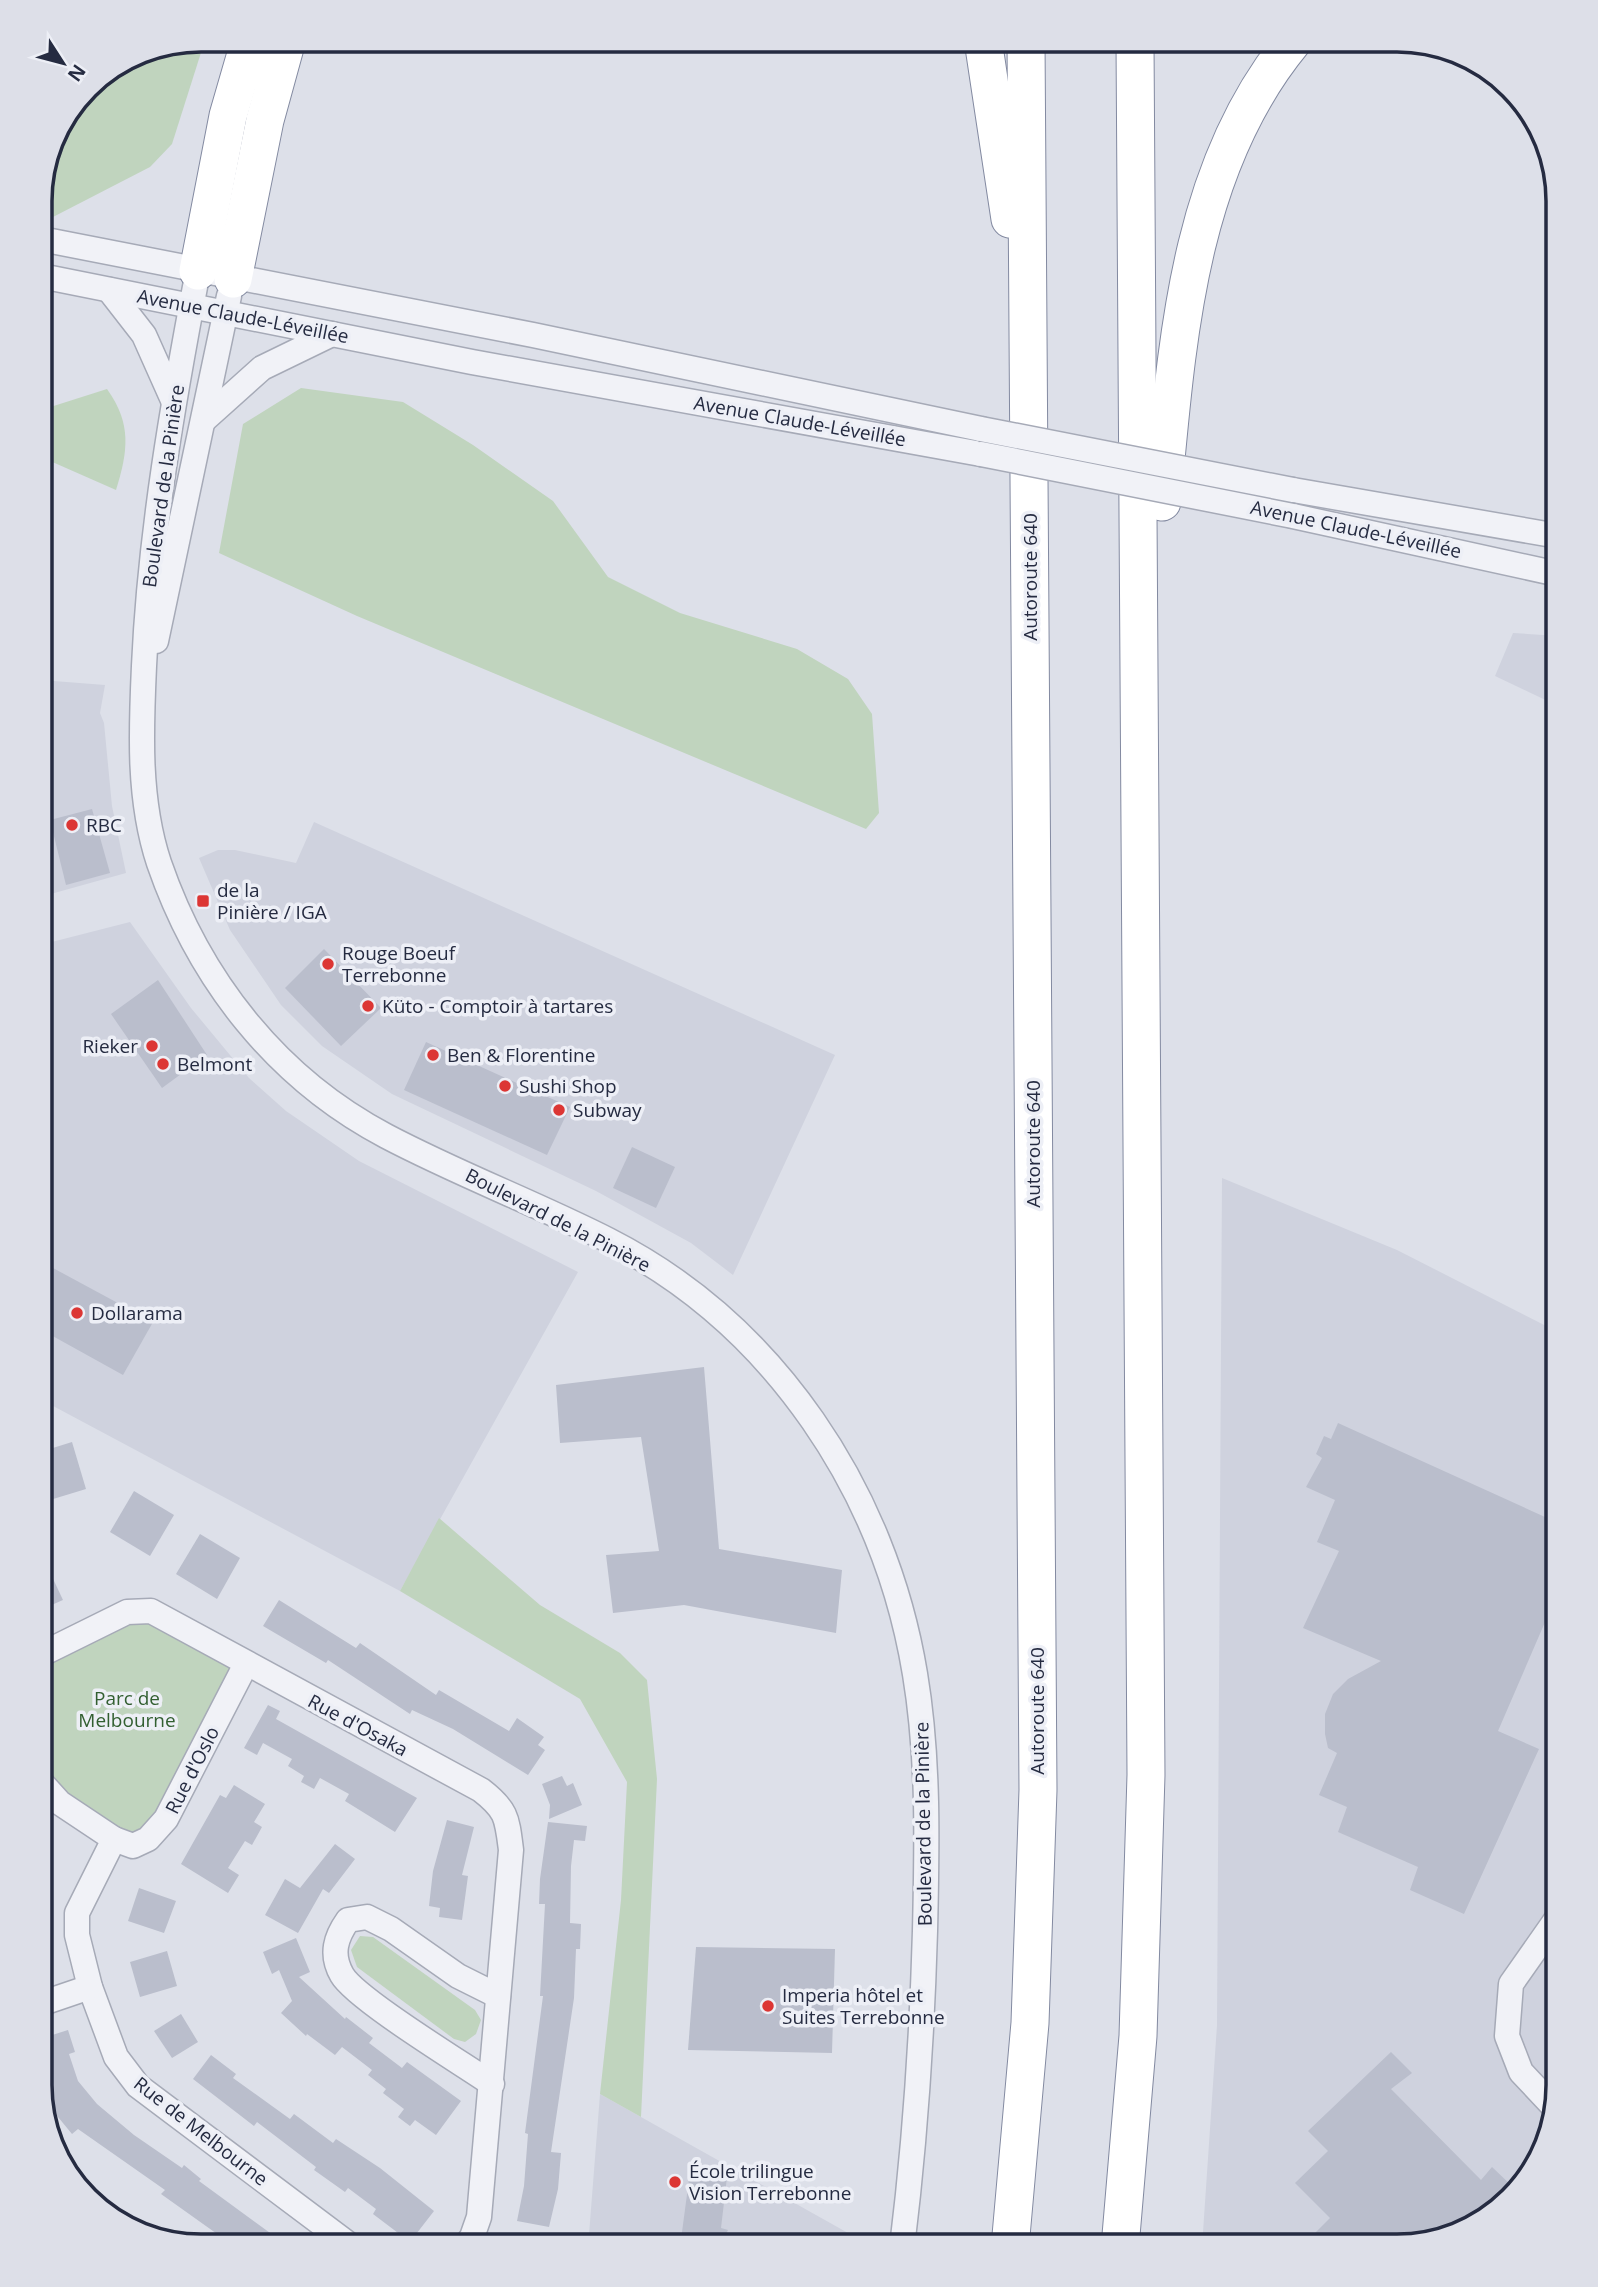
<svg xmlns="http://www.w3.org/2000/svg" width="1598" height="2287" font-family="'Open Sans',sans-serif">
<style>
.built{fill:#cfd2de}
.green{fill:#c0d4be}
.building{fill:#babecc}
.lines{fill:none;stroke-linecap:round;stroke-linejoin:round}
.minor-casing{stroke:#a6aab7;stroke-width:27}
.highway-casing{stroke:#838aa1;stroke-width:39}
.minor{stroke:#f1f2f7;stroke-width:24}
.highway{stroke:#fff;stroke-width:37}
.minor-bridge-casing{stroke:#a6aab7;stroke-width:27;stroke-linecap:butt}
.minor-bridge{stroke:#f1f2f7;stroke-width:24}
.poi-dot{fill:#dc3634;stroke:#edeff6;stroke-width:2.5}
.labels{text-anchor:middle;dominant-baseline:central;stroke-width:7;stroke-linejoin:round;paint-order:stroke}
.street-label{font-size:19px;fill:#252b41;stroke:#edeff6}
.poi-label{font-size:19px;fill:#252b41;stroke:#edeff6;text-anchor:start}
.park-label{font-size:19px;fill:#325f31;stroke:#edeff6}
.rim{fill:none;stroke:#252b41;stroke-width:3.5}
</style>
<rect width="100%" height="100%" fill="#dde0e9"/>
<g class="built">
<polygon points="1513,633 1558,636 1558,706 1495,676"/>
<polygon points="41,680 105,685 100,713 104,723 112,806 126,873 40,897"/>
<polygon points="314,822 835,1055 733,1275 691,1243 596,1191 392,1094 322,1046 281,1005 230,930 199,858 218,850 235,850 296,863"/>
<polygon points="130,922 191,1008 249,1078 286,1111 359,1161 578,1272 400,1591 40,1399 40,945"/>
<polygon points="1222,1178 1397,1250 1558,1332 1558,2086 1536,2166 1477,2225 1397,2247 1202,2247 1217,2025"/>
<polygon points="600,2094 873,2247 588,2247"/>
</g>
<g class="green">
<path d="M205,40l-33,104 -22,23 -97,50h-12c0,-102 63,-169 164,-177z"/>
<polygon points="301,388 403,402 473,445 553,501 608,577 680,613 797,649 848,679 872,714 879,813 866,829 357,616 219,553 243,424"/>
<path d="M107,389c25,35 21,62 9,101l-75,-33v-47z"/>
<polygon points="439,1518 540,1605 620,1653 647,1680 657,1779 641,2117 600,2094 621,1900 627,1782 580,1699 400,1591"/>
<polygon points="127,1612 246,1664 166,1819 133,1846 40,1781 40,1655"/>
<polygon points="360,1936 373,1937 475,2010 481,2020 476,2034 465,2042 454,2039 357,1967 351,1950"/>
</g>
<g class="building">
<polygon points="92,809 110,873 66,885 50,820"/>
<polygon points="324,949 381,1008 341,1046 285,988"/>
<polygon points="158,980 207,1055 162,1088 111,1014"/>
<polygon points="426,1042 570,1107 547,1155 404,1090"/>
<polygon points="632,1147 675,1167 656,1208 613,1188"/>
<polygon points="40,1261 153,1322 123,1375 40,1329"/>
<polygon points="704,1367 719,1549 842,1570 836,1633 684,1605 613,1613 606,1555 659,1551 641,1437 560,1443 556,1385"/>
<polygon points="1338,1423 1545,1517 1558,1489 1558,1592 1498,1731 1539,1749 1464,1914 1410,1890 1418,1867 1338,1832 1347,1807 1319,1795 1337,1753 1328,1748 1325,1734 1325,1714 1333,1694 1348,1679 1381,1661 1303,1628 1339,1551 1317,1542 1335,1500 1306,1487 1322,1458 1316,1454 1324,1436 1331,1439"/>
<polygon points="72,1442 86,1489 40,1503 40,1452"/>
<polygon points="134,1491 174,1515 150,1556 110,1532"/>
<polygon points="200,1534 240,1558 217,1599 176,1574"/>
<polygon points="40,1551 63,1600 40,1610"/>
<polygon points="279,1600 356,1648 360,1643 436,1695 439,1690 509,1731 517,1718 544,1737 538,1745 545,1750 528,1775 453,1729 412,1710 410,1714 328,1660 326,1663 263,1626"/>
<polygon points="268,1705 280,1711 276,1719 417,1798 395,1832 345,1801 349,1794 320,1778 314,1789 301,1782 304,1776 288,1766 292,1759 263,1743 257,1755 244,1748"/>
<polygon points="562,1776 567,1786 573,1783 582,1805 549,1819 550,1805 542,1784"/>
<polygon points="234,1785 265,1804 254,1822 262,1827 252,1845 245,1841 228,1868 239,1875 228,1893 181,1864 220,1795 226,1798"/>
<polygon points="447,1820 474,1827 462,1875 468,1876 462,1920 439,1917 440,1908 429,1906 433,1871"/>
<polygon points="548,1822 587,1826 585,1841 574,1840 571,1866 570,1923 581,1924 580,1949 576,1949 574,1998 551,2152 561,2153 558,2189 549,2227 517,2221 524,2186 528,2134 525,2133 543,1996 540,1996 545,1904 539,1904 540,1879"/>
<polygon points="335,1844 355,1859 329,1893 323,1889 298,1933 265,1915 285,1879 300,1888"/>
<polygon points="139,1888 176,1901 164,1933 128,1921"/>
<polygon points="296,1938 310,1972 299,1977 345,2019 346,2017 373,2038 369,2043 402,2068 407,2062 461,2101 436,2135 415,2120 410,2126 398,2117 404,2109 383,2093 386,2089 368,2075 372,2070 342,2047 335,2055 307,2034 306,2036 281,2013 292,2001 279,1970 272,1974 263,1952"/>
<polygon points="696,1947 835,1949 832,2053 688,2050"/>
<polygon points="167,1951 177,1986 140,1997 130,1962"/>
<polygon points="181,2014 198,2042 172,2058 154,2031"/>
<polygon points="68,2030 75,2052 69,2054 78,2081 97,2104 134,2135 182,2168 184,2165 201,2179 199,2181 288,2246 234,2246 161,2194 165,2190 78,2129 72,2134 44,2100 40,2085 40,2047 49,2045 46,2037"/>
<polygon points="1391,2052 1412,2073 1391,2089 1481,2180 1492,2167 1514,2188 1477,2225 1397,2247 1301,2247 1330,2218 1295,2183 1328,2151 1308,2131"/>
<polygon points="211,2055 236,2074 233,2078 290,2119 294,2114 333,2143 336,2139 380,2168 434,2211 410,2242 373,2214 376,2209 348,2188 345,2192 314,2170 316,2167 257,2122 254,2126 193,2079"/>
<polygon points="690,2172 727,2177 721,2228 728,2230 720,2247 680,2247"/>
</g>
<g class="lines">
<g class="minor-casing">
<g id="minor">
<polyline points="41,239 533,335 981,429"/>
<path d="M198,271c-25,131 -48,262 -54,395 -3,65 -6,134 15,197 40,116 117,215 227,273 72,38 149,67 222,104 167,85 277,252 307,434 14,84 12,172 10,257 -3,106 -10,211 -23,316"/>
<polyline points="41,276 472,362 981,454"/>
<polyline points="109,290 144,335 173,400"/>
<polyline points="204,420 262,368 332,334"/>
<polyline points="1293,490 1558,536"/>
<polyline points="1293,516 1558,574"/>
<polyline points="156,641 229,296"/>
<path d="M40,1655l87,-43 24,-1 330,179c26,20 26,28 30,60l-32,367 -7,20 -7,9"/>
<polyline points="40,1781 60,1803 114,1839 77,1913 77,1935 90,1987 116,2057 138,2086 351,2246"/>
<polyline points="114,1839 133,1846 148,1839 166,1819 246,1664"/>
<polyline points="40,2004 90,1987"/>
<path d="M492,2084c-29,-20 -136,-85 -150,-109 -12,-21 -6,-38 6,-55l19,-3 24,12 67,47 40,20"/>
<polyline points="1552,2105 1521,2072 1507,2036 1511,1984 1558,1917"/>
</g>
</g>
<g class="highway-casing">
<g id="highway">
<polyline points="983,40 1010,219"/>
<polyline points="198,271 228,116 250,40"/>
<polyline points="233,279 265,120 287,40"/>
<path d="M1162,502c15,-158 25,-333 131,-461"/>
<polyline points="1010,2247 1030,2023 1038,1790 1026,40"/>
<polyline points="1120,2247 1138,2036 1146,1775 1135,41"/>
</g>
</g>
<use href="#minor" class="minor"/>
<use href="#highway" class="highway"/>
<g class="minor-bridge-casing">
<g id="minor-bridge">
<polyline points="981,429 1293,490"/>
<polyline points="981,454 1293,516"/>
</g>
</g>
<use href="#minor-bridge" class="minor-bridge"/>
</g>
<g class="poi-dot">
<circle cx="72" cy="825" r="7"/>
<rect x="196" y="894" width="14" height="14" rx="3.5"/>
<circle cx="328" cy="964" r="7"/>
<circle cx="368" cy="1006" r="7"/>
<circle cx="152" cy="1046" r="7"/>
<circle cx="433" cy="1055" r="7"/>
<circle cx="163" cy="1064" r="7"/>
<circle cx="505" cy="1086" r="7"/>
<circle cx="559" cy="1110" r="7"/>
<circle cx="77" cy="1313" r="7"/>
<circle cx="768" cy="2006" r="7"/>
<circle cx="675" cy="2182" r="7"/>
</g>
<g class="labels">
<g class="street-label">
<text transform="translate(243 316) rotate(11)">Avenue Claude-Léveillée</text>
<text transform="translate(800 421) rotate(10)">Avenue Claude-Léveillée</text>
<text transform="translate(163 486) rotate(-82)">Boulevard de la Pinière</text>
<text transform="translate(1356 529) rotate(12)">Avenue Claude-Léveillée</text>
<text transform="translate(1030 577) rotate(-90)">Autoroute 640</text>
<text transform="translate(1033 1144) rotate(-90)">Autoroute 640</text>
<text transform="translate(558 1220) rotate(27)">Boulevard de la Pinière</text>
<text transform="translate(1037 1711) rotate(-90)">Autoroute 640</text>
<text transform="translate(358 1725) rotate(28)">Rue d'Osaka</text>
<text transform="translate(192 1770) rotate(-63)">Rue d'Oslo</text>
<text transform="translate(923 1824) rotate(-91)">Boulevard de la Pinière</text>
<text transform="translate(201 2131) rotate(38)">Rue de Melbourne</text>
</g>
<g class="poi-label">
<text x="86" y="825">RBC</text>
<text x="217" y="890">de la<tspan x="217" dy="22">Pinière / IGA</tspan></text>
<text x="342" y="953">Rouge Boeuf<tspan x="342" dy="22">Terrebonne</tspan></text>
<text x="382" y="1006">Küto - Comptoir à tartares</text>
<text x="138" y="1046" text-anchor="end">Rieker</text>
<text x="447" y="1055">Ben &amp; Florentine</text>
<text x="177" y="1064">Belmont</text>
<text x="519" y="1086">Sushi Shop</text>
<text x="573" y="1110">Subway</text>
<text x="91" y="1313">Dollarama</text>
<text x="782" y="1995">Imperia hôtel et<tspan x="782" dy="22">Suites Terrebonne</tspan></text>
<text x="689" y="2171">École trilingue<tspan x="689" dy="22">Vision Terrebonne</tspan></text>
</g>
<g class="park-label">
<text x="127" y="1698">Parc de<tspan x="127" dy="22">Melbourne</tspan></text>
</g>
</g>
<path d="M0 0H1598V2287H0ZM201 52H1397A149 149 0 0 1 1546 201V2085A149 149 0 0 1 1397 2234H201A149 149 0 0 1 52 2085V201A149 149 0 0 1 201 52Z" fill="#dddfe8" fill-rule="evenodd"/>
<path class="rim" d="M201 52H1397A149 149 0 0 1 1546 201V2085A149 149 0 0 1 1397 2234H201A149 149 0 0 1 52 2085V201A149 149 0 0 1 201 52Z"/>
<g transform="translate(63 63) rotate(126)" stroke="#edeff6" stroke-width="5" paint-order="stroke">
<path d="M0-5L12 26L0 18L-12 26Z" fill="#252b41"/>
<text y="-10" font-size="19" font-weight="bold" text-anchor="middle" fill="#252b41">N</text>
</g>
</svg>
